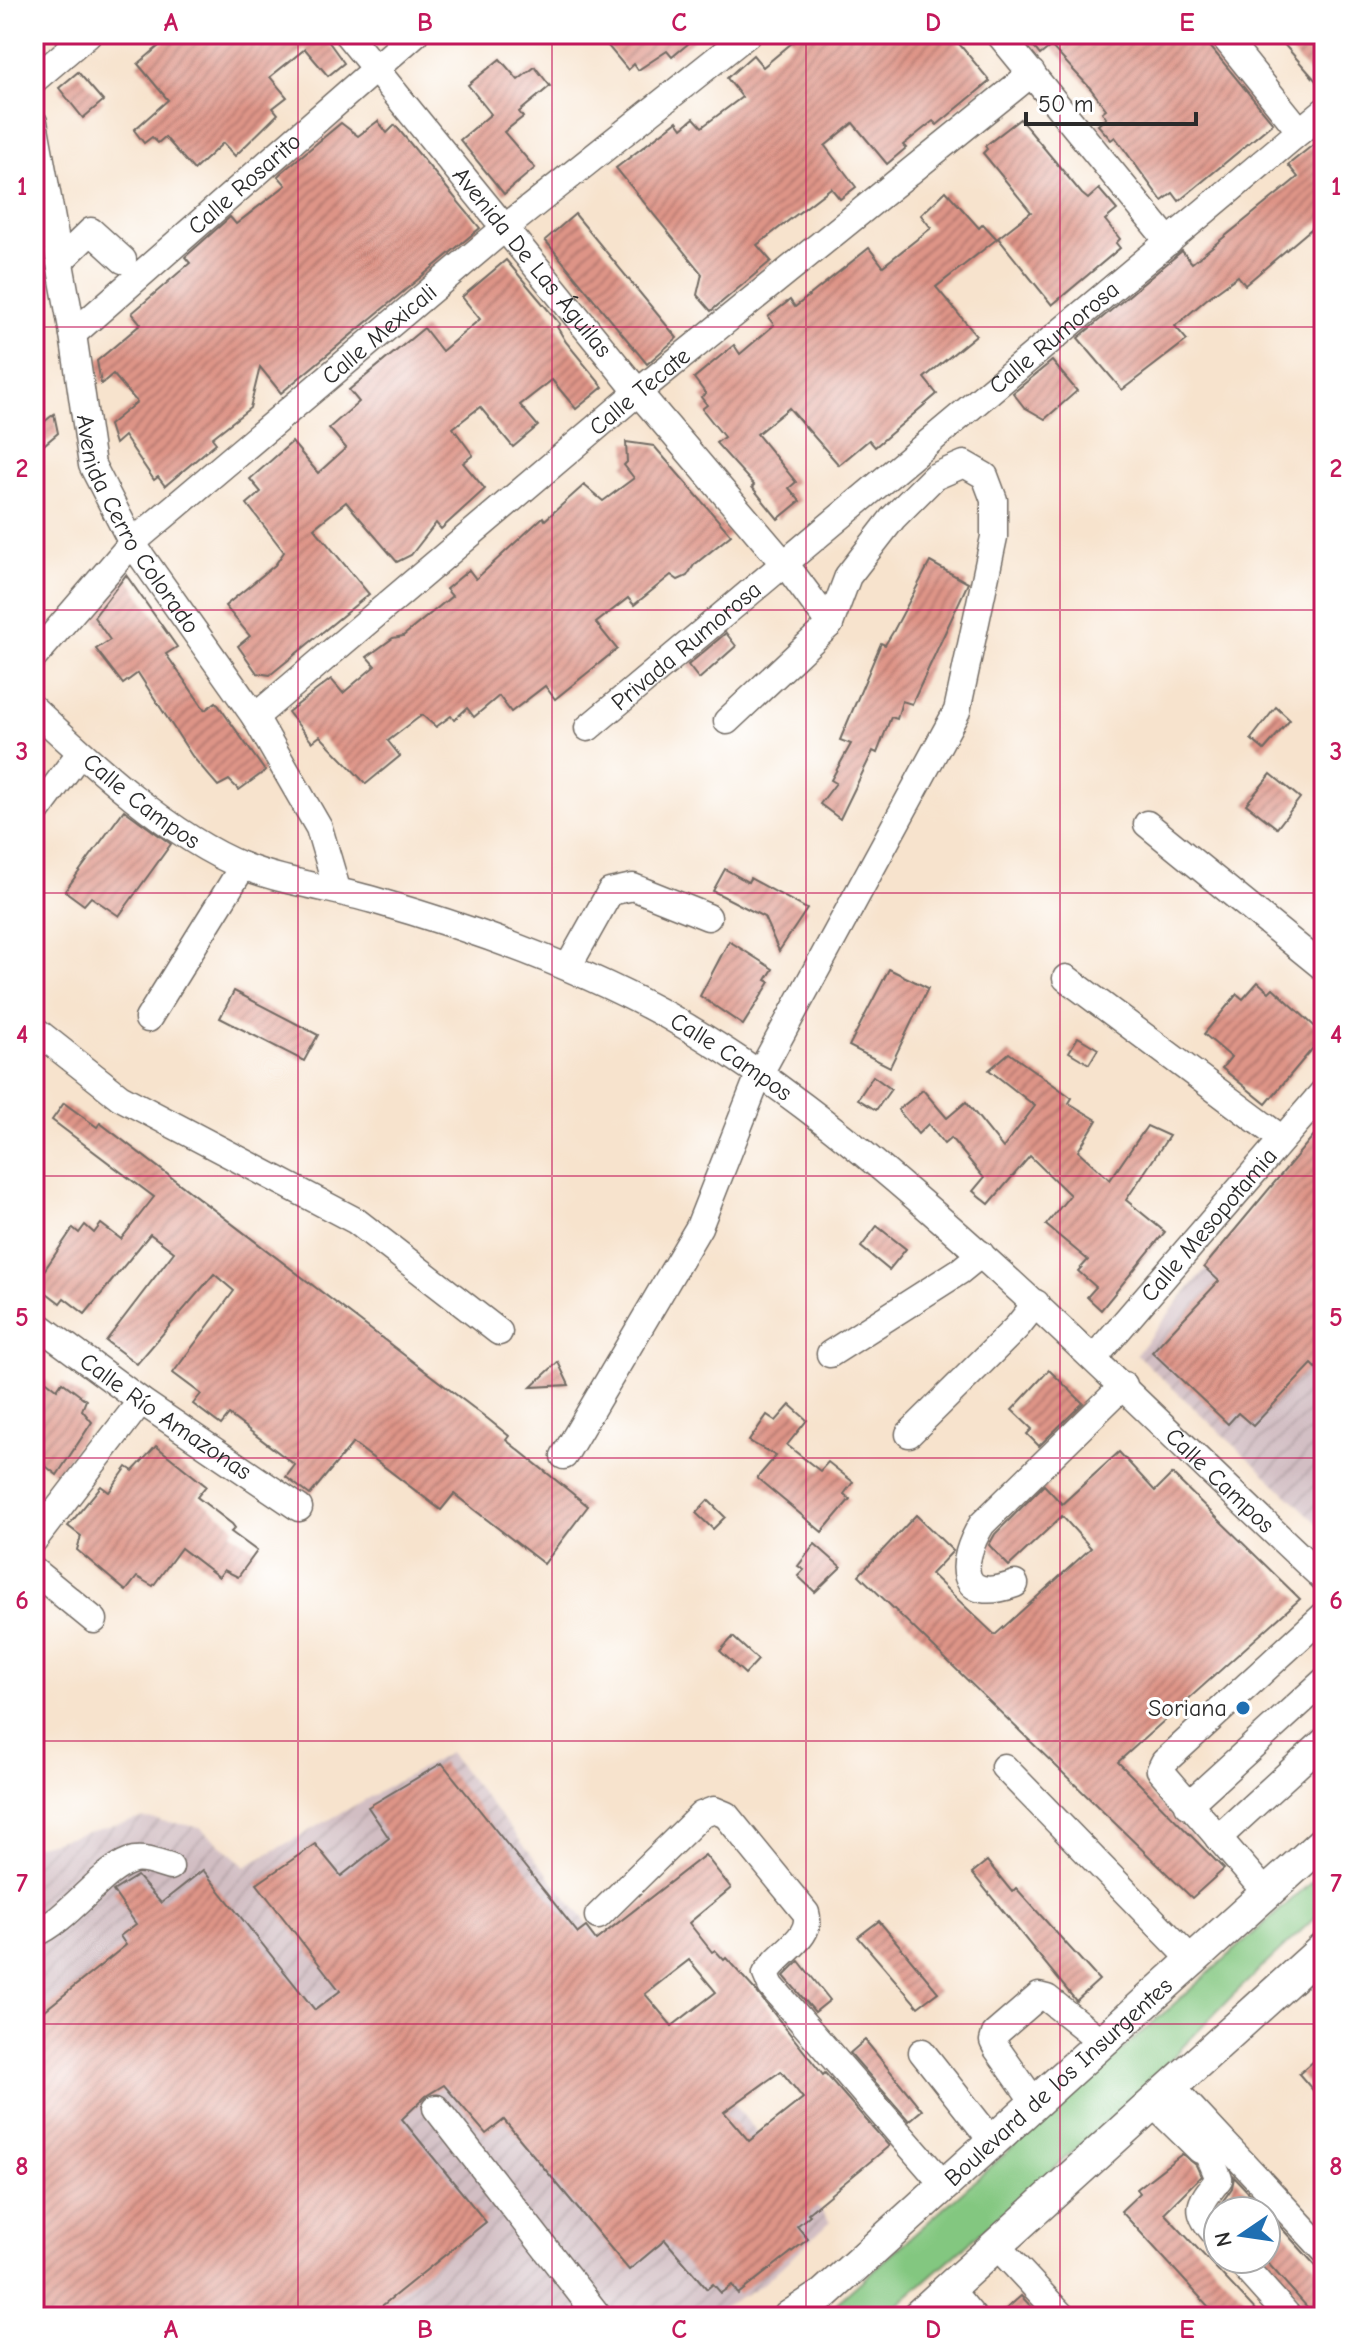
<svg xmlns="http://www.w3.org/2000/svg" width="1358" height="2351" font-family="'Comic Neue',sans-serif">
<style>
.industrial{fill:url(#industrial-furrows)}
.green{fill:#83c780;stroke:#577956;stroke-width:2}
.building{fill:url(#building-hatch);fill-rule:evenodd}
.lines{fill:none;stroke-linecap:round;stroke-linejoin:round}
.minor-casing{stroke:#726b64;stroke-width:29}
.major-casing{stroke:#726b64;stroke-width:35}
.minor{stroke:#fff;stroke-width:26}
.major{stroke:#fff;stroke-width:32}
.grid{fill:none;stroke:#c2185b;stroke-width:2;stroke-opacity:0.55}
.poi-dot{fill:#1f6fb2;stroke:#fff;stroke-width:3}
.labels{text-anchor:middle;dominant-baseline:central;stroke-width:6;stroke-linejoin:round;paint-order:stroke}
.street-label{font-size:24px;fill:#2b2b2b;stroke:#fff}
.poi-label{font-size:24px;fill:#2b2b2b;stroke:#fff;text-anchor:end}
.neatline{fill:none;stroke:#c2185b;stroke-width:3}
.grid-label{font-size:26px;text-anchor:middle;font-weight:bold;fill:#c2185b}
</style>
<defs>
<pattern id="industrial-furrows" width="10" height="10" patternUnits="userSpaceOnUse" patternTransform="scale(2)"><rect width="10" height="10" fill="#d2bec3"/><path d="M-1 1l2-2M0 10L10 0M9 11l2-2" fill="none" stroke="#b4a3a8"/></pattern>
<pattern id="building-hatch" width="6" height="6" patternUnits="userSpaceOnUse" patternTransform="scale(2)"><rect width="6" height="6" fill="#de9487"/><path d="M-1 1l2-2M0 6l6-6M5 7l2-2" fill="none" stroke="#b4796f"/></pattern>
</defs>
<rect width="100%" height="100%" fill="#fff"/>
<filter id="ink" filterUnits="userSpaceOnUse"><feTurbulence type="fractalNoise" baseFrequency=".0125" numOctaves="2"/><feDisplacementMap in="SourceGraphic" scale="16" xChannelSelector="R" yChannelSelector="G"/><feConvolveMatrix kernelMatrix="1 2 1 2 8 2 1 2 1" color-interpolation-filters="sRGB"/></filter>
<filter id="wash" filterUnits="userSpaceOnUse"><feTurbulence type="fractalNoise" baseFrequency=".006" numOctaves="4" result="noise"/><feDisplacementMap in="SourceGraphic" scale="32" xChannelSelector="R" yChannelSelector="G"/><feGaussianBlur stdDeviation="1.8" result="paint"/><feColorMatrix in="noise" values="0 0 0 0 0 0 0 0 0 0 0 0 0 0 0 0 0 1.4 0 .05"/><feComposite in="paint" operator="in"/></filter>
<g filter="url(#wash)">
<rect width="100%" height="100%" fill="#f7e3cd"/>
<g class="industrial">
<polygon points="1324,1123 1324,1529 1136,1354"/>
<polygon points="449,1753 830,2222 763,2284 705,2317 34,2317 34,1846 143,1818 200,1827 246,1866"/>
</g>
<polygon class="green" points="1324,1871 1324,1909 1233,1995 1128,2103 884,2317 821,2317"/>
<g id="blocks">
<g class="building">
<polygon points="173,34 203,34 210,43 215,38 220,44 232,34 323,34 344,63 328,76 305,49 270,77 287,97 273,108 278,114 235,156 223,143 194,170 165,137 158,143 152,137 144,143 134,130 168,100 138,64"/>
<polygon points="598,34 700,34 672,57 667,51 638,70 634,64 628,70"/>
<polygon points="787,34 951,34 990,81 937,125 933,121 903,145 906,148 887,164 853,123 825,146 856,187 840,199 831,188 757,245 771,261 711,311 697,295 702,274 616,168 677,121 682,128 694,118 702,127 742,97 727,78 753,55 763,67 793,42"/>
<polygon points="1023,34 1200,34 1273,123 1179,201 1173,193 1162,201 1115,137 1111,140 1098,125 1106,118 1102,112 1106,109 1090,88 1051,46 1040,55"/>
<polygon points="1275,34 1324,34 1324,90"/>
<polygon points="500,59 518,80 535,67 550,86 519,112 523,117 504,132 535,168 504,194 460,140 491,114 468,85"/>
<polygon points="78,72 103,101 83,118 59,88"/>
<polygon points="1020,119 1082,194 1088,199 1099,189 1117,210 1105,220 1120,239 1116,243 1120,248 1052,305 998,238 1031,212 983,153 987,149 985,146"/>
<polygon points="378,121 387,133 395,125 480,228 281,393 260,367 250,408 212,438 216,443 165,486 158,477 154,480 124,436 115,444 109,425 137,402 113,374 101,384 97,361 141,324 132,313 190,263 185,257 230,217 236,224 286,185 278,176 281,173 341,123 358,136"/>
<polygon points="1324,136 1324,218 1245,285 1238,276 1209,297 1175,326 1187,340 1122,390 1078,338 1182,251 1192,263 1281,191 1298,177 1288,165"/>
<polygon points="946,191 979,228 983,224 997,239 936,287 976,335 924,378 937,394 875,447 869,440 839,465 789,408 757,434 796,482 789,488 800,501 778,519 752,487 754,485 716,443 724,437 702,409 707,405 701,397 706,394 694,378 734,345 740,354 774,325 768,317 790,300 795,307 869,248 883,266 931,228 921,215"/>
<polygon points="575,214 677,338 647,364 545,240"/>
<polygon points="506,260 560,324 557,327 566,342 603,387 576,409 552,380 520,405 538,426 513,447 480,407 453,428 473,455 463,463 485,489 441,529 436,523 411,555 397,562 346,502 314,528 369,594 270,675 257,673 238,646 250,636 225,606 275,565 284,552 247,504 261,492 250,479 292,442 318,473 346,448 329,428 359,402 349,390 424,328 442,351 480,319 462,297"/>
<polygon points="1052,361 1077,391 1045,419 1024,407 1013,393"/>
<polygon points="54,414 58,433 34,453 34,430"/>
<polygon points="626,442 654,446 731,535 694,565 687,576 678,580 671,575 634,605 628,598 596,623 617,649 555,699 545,686 511,712 499,696 474,717 467,708 454,720 451,716 436,727 422,715 388,741 400,756 366,784 320,736 312,742 288,712 331,679 343,693 375,666 367,657 393,638 403,636 452,596 446,589 469,570 476,579 543,517 545,520 584,485 603,501 634,478 624,465 627,462"/>
<polygon points="930,562 968,583 912,704 902,701 897,719 891,717 877,753 873,751 840,819 820,804 836,783 831,780 851,744 840,740 881,643 885,645 893,632"/>
<polygon points="126,575 177,647 166,654 205,710 216,702 265,771 239,790 229,780 218,786 192,756 138,673 123,684 96,649 110,640 94,617"/>
<polygon points="726,633 736,646 699,679 688,665"/>
<polygon points="1276,707 1290,720 1264,750 1251,739"/>
<polygon points="1271,774 1300,798 1277,828 1246,804"/>
<polygon points="124,810 171,844 119,916 91,897 84,905 65,891"/>
<polygon points="725,869 748,882 750,878 807,909 779,951 764,917 713,891"/>
<polygon points="729,941 773,969 766,980 770,982 743,1025 700,996"/>
<polygon points="889,969 928,988 890,1067 849,1046"/>
<polygon points="1258,982 1269,992 1273,988 1324,1035 1266,1104 1222,1068 1231,1057 1204,1034 1237,994 1243,999"/>
<polygon points="234,991 318,1035 304,1061 220,1018"/>
<polygon points="1078,1037 1098,1049 1089,1064 1069,1052"/>
<polygon points="1009,1053 1072,1098 1069,1103 1097,1120 1078,1151 1110,1180 1147,1126 1169,1136 1126,1200 1165,1232 1101,1310 1087,1297 1096,1287 1078,1271 1088,1260 1046,1225 1070,1195 1030,1156 989,1204 973,1191 984,1178 951,1138 944,1144 928,1124 918,1134 898,1110 923,1090 947,1118 966,1102 1003,1148 1035,1106 989,1070"/>
<polygon points="873,1076 891,1089 876,1110 858,1099"/>
<polygon points="64,1103 97,1127 100,1123 488,1419 509,1436 506,1440 588,1506 544,1564 454,1494 441,1510 353,1443 310,1495 286,1477 295,1465 229,1415 221,1425 193,1404 201,1394 173,1373 234,1291 214,1274 137,1364 106,1341 174,1252 150,1234 85,1314 64,1298 60,1303 35,1284 73,1228 79,1233 85,1225 94,1233 101,1224 121,1239 154,1197 52,1120"/>
<polygon points="1324,1123 1324,1376 1312,1364 1253,1426 1238,1413 1228,1424 1152,1352 1219,1281 1204,1267"/>
<polygon points="877,1226 906,1249 889,1270 861,1247"/>
<polygon points="558,1362 569,1385 531,1387"/>
<polygon points="1049,1370 1083,1403 1039,1446 1027,1434 1032,1429 1012,1410"/>
<polygon points="34,1371 57,1389 62,1382 86,1400 82,1410 92,1422 57,1475 34,1457 34,1422 40,1414 34,1410"/>
<polygon points="790,1405 807,1420 787,1445 820,1471 828,1462 853,1482 844,1494 850,1499 822,1532 757,1478 776,1456 749,1441 767,1415 776,1421"/>
<polygon points="156,1446 206,1486 197,1497 232,1524 235,1528 231,1532 257,1551 238,1577 224,1570 219,1577 181,1548 153,1586 137,1577 126,1591 77,1550 81,1536 68,1526 101,1486 109,1492 127,1467 133,1471"/>
<polygon points="1119,1452 1155,1491 1172,1474 1300,1599 1118,1762 1224,1869 1192,1898 859,1575 916,1515 953,1551 931,1574 995,1635 1091,1548 1062,1516 1009,1566 989,1545 995,1534 1044,1485 1062,1504"/>
<polygon points="708,1500 725,1517 713,1529 696,1513"/>
<polygon points="815,1544 841,1567 815,1592 798,1576 804,1570 798,1566"/>
<polygon points="733,1637 758,1660 745,1674 720,1651"/>
<path d="M442,1763l136,170 8,-6 10,13 109,-85 26,33 -42,35 23,29 3,-2 9,10 2,-2 29,32 68,85 2,-2 64,73 -81,67 2,2 -13,11 11,13 -70,55 -6,-9 -11,8 -8,-9 -6,5 -42,-49 -36,30 -125,-150 -18,14 -42,-49 -18,11 -24,23 84,103 -118,95h-334v-298l92,-74 -6,-9 16,-12 -23,-33 24,-15 24,27 42,-33 112,140 25,-19 -83,-107 58,-40 26,32 48,-38 -21,-31zM689,1960l27,32 -44,34 -27,-32zM781,2071l22,27 -54,43 -25,-29z"/>
<polygon points="987,1861 1012,1892 1016,1888 1099,1980 1076,2001 972,1873"/>
<polygon points="879,1921 938,1992 918,2007 858,1937"/>
<polygon points="799,1961 830,2000 815,2012 784,1976"/>
<polygon points="865,2040 922,2110 909,2121 850,2053"/>
<polygon points="1324,2052 1324,2103 1299,2074"/>
<polygon points="1182,2154 1196,2165 1201,2176 1164,2213 1262,2317 1218,2317 1121,2211 1140,2193 1137,2189"/>
<polygon points="1234,2177 1266,2211 1221,2211 1218,2208 1232,2188"/>
<polygon points="1266,2211 1324,2275 1324,2317 1316,2317 1266,2261"/>
<polygon points="1021,2296 1041,2317 997,2317"/>
</g>
</g>
</g>
<g filter="url(#ink)">
<use href="#blocks" fill-opacity="0" stroke="#726b64" stroke-width="2"/>
<g class="lines">
<g class="minor-casing">
<g id="minor">
<path id="s1" d="M347,34l291,358 154,181 38,51"/>
<polyline points="999,34 1169,242"/>
<polyline points="1222,34 1300,131"/>
<polyline points="34,80 88,34"/>
<path id="s2" d="M34,122l39,212 19,131 40,78 123,174 64,111 18,61"/>
<polyline points="60,261 91,231 123,260"/>
<path id="s3" d="M73,334l342,-300"/>
<path id="s4" d="M34,657l98,-114 374,-316 242,-193"/>
<path id="s5" d="M34,709c55,52 138,129 209,157 40,16 88,22 130,34 102,29 202,65 295,116 94,53 181,123 262,194 136,118 262,246 394,369"/>
<path id="s6" d="M255,717l383,-325 394,-319"/>
<path id="s7" d="M588,728l736,-617"/>
<polyline points="34,815 80,753"/>
<polyline points="1147,824 1324,968"/>
<polyline points="568,967 610,892 633,887 708,917"/>
<polyline points="1066,978 1282,1139"/>
<polyline points="148,1019 243,866"/>
<polyline points="34,1029 120,1097 356,1221 499,1332"/>
<path id="s8" d="M34,1322l107,79 158,107"/>
<polyline points="830,1354 960,1271 981,1254"/>
<path id="s9" d="M1094,1358l230,-267"/>
<polyline points="909,1434 1017,1327 1036,1303"/>
<polyline points="564,1456 699,1227 759,1075 957,711 994,537 994,500 985,476 964,464 934,477 893,518 848,576 830,624 727,721"/>
<polyline points="34,1540 141,1401"/>
<polyline points="34,1571 94,1620"/>
<path d="M1015,1584c-58,21 -57,-21 -33,-60l142,-139"/>
<polyline points="1004,1767 1191,1959"/>
<polyline points="1188,1805 1324,1681"/>
<polyline points="1218,1838 1324,1741"/>
<polyline points="1266,1893 1160,1770 1164,1762 1324,1615"/>
<path d="M598,1916l103,-101 13,-5 12,5 80,98c8,25 -29,40 -40,61l5,12 173,199"/>
<path d="M34,1934c36,-14 70,-68 100,-74 11,-2 25,4 36,7"/>
<polyline points="922,2052 993,2142"/>
<polyline points="1172,2087 1324,2250"/>
<polyline points="1035,2103 997,2049 993,2041 995,2034 1039,1996 1047,1998 1102,2042"/>
<polyline points="1153,2104 1200,2150"/>
<polyline points="436,2108 599,2317"/>
<path d="M1211,2160l8,19c-22,27 -25,31 -1,58"/>
<polyline points="997,2246 1063,2317"/>
<polyline points="1237,2259 1289,2317"/>
<polyline points="949,2288 973,2317"/>
</g>
</g>
<g class="major-casing">
<g id="major">
<path id="s10" d="M789,2317l35,-23 500,-453"/>
<polyline points="917,2317 1324,1948"/>
</g>
</g>
<use href="#minor" class="minor"/>
<use href="#major" class="major"/>
</g>
</g>
<path class="grid" d="M298,34v2283M552,34v2283M806,34v2283M1060,34v2283M34,327h1290M34,610h1290M34,893h1290M34,1176h1290M34,1458h1290M34,1741h1290M34,2024h1290"/>
<circle class="poi-dot" cx="1243" cy="1708" r="8"/>
<g class="labels">
<g class="street-label">
<text stroke="none"><textPath href="#s3" startOffset="228">Calle Rosarito</textPath></text>
<text stroke="none"><textPath href="#s1" startOffset="294">Avenida De Las Águilas</textPath></text>
<text stroke="none"><textPath href="#s4" startOffset="474">Calle Mexicali</textPath></text>
<text stroke="none"><textPath href="#s7" startOffset="608">Calle Rumorosa</textPath></text>
<text stroke="none"><textPath href="#s6" startOffset="504">Calle Tecate</textPath></text>
<text stroke="none"><textPath href="#s2" startOffset="420">Avenida Cerro Colorado</textPath></text>
<text stroke="none"><textPath href="#s7" startOffset="128">Privada Rumorosa</textPath></text>
<text stroke="none"><textPath href="#s5" startOffset="142">Calle Campos</textPath></text>
<text stroke="none"><textPath href="#s5" startOffset="790">Calle Campos</textPath></text>
<text stroke="none"><textPath href="#s9" startOffset="176">Calle Mesopotamia</textPath></text>
<text stroke="none"><textPath href="#s8" startOffset="162">Calle Río Amazonas</textPath></text>
<text stroke="none"><textPath href="#s5" startOffset="1438">Calle Campos</textPath></text>
<text stroke="none"><textPath href="#s10" startOffset="358">Boulevard de los Insurgentes</textPath></text>
</g>
<g class="poi-label">
<text x="1227" y="1708">Soriana</text>
</g>
</g>
<rect width="1358" height="2351" fill="none" stroke="#fff" stroke-width="88"/>
<g transform="translate(1242 2235) rotate(257)"><circle r="38" fill="#ffffff" stroke="#aaaaaa" stroke-width="2"/>
<path d="M0-6L14 30L0 20L-14 30Z" fill="#1f6fb2"/>
<text y="-12" font-size="22" font-weight="bold" text-anchor="middle" fill="#2b2b2b">N</text>
</g>
<path d="M1026 112v12h170v-12" fill="none" stroke="#2b2b2b" stroke-width="4"/>
<text x="1038" y="112" font-size="24" fill="#2b2b2b" stroke="#ffffff" stroke-width="6" paint-order="stroke">50 m</text>
<rect x="44" y="44" width="1270" height="2263" class="neatline"/>
<g class="grid-label">
<text x="171" y="31">A</text>
<text x="425" y="31">B</text>
<text x="679" y="31">C</text>
<text x="933" y="31">D</text>
<text x="1187" y="31">E</text>
<text x="22" y="195">1</text>
<text x="1336" y="195">1</text>
<text x="22" y="477">2</text>
<text x="1336" y="477">2</text>
<text x="22" y="760">3</text>
<text x="1336" y="760">3</text>
<text x="22" y="1043">4</text>
<text x="1336" y="1043">4</text>
<text x="22" y="1326">5</text>
<text x="1336" y="1326">5</text>
<text x="22" y="1609">6</text>
<text x="1336" y="1609">6</text>
<text x="22" y="1892">7</text>
<text x="1336" y="1892">7</text>
<text x="22" y="2175">8</text>
<text x="1336" y="2175">8</text>
<text x="171" y="2338">A</text>
<text x="425" y="2338">B</text>
<text x="679" y="2338">C</text>
<text x="933" y="2338">D</text>
<text x="1187" y="2338">E</text>
</g>
</svg>
